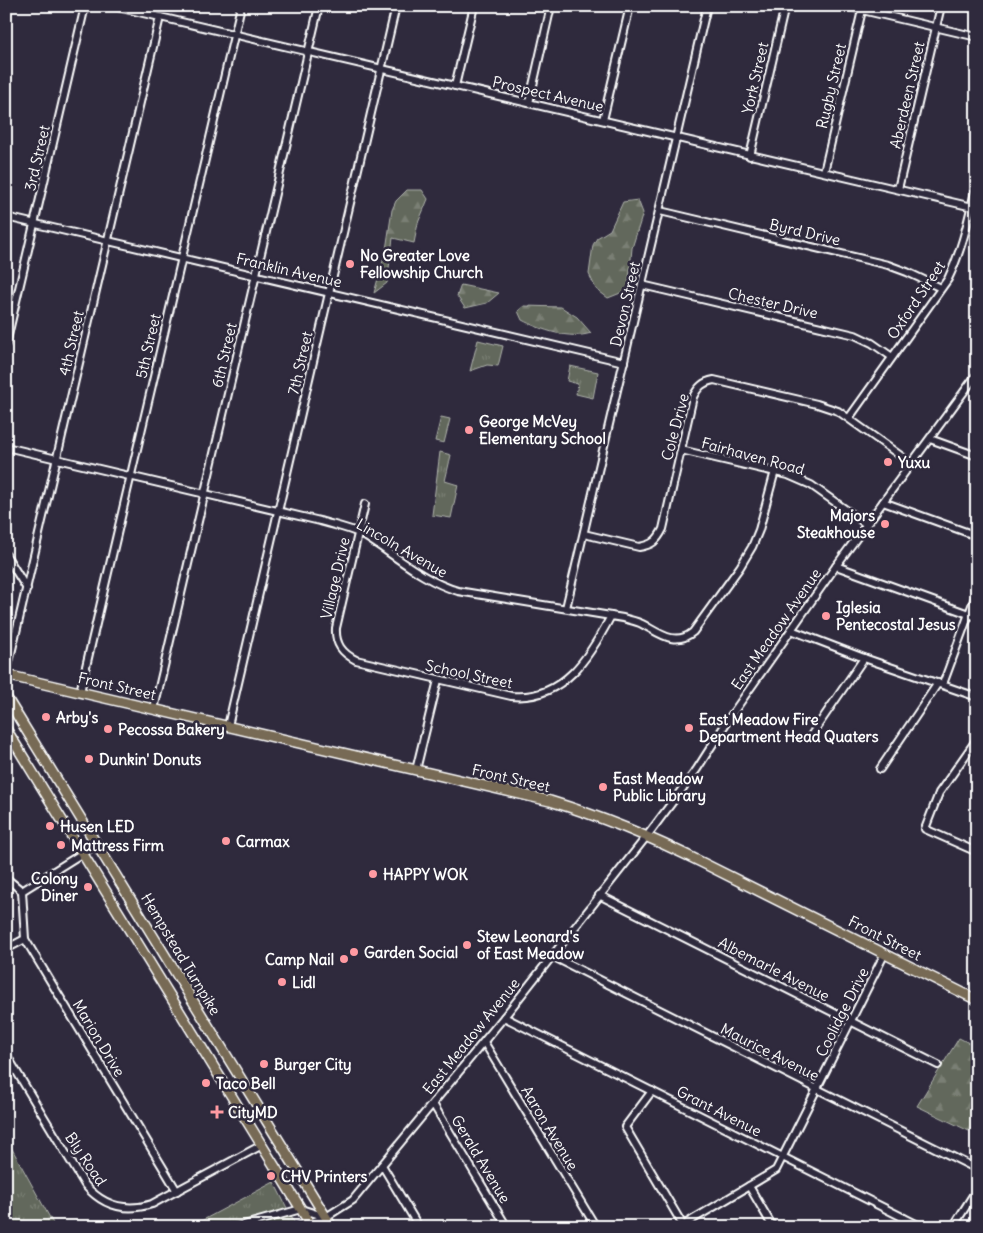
<svg xmlns="http://www.w3.org/2000/svg" width="983" height="1233" font-family="Delius,sans-serif">
<style>
.green{fill:#62685b;stroke:#b0b4ad}
.forest{fill:url(#forest-firs);stroke:#b0b4ad}
.park{fill:url(#park-tufts);stroke:#b0b4ad}
.lines{fill:none;stroke-linecap:round;stroke-linejoin:round}
.minor-casing{stroke:#fff;stroke-width:10}
.major-casing{stroke:#fff;stroke-width:12}
.minor{stroke:#2f2a3d;stroke-width:6}
.major{stroke:#776a54;stroke-width:9}
.poi-dot{fill:#ff9aa2;stroke:#2f2a3d;stroke-width:2}
.labels{text-anchor:middle;dominant-baseline:central;stroke-width:5;stroke-linejoin:round;paint-order:stroke}
.street-label{font-size:15px;fill:#fff;stroke:#2f2a3d}
.poi-label{font-size:15px;font-weight:bold;fill:#fff;stroke:#2f2a3d;text-anchor:start}
</style>
<defs>
<pattern id="forest-firs" width="22" height="20" patternUnits="userSpaceOnUse" patternTransform="scale(1.25)"><rect width="22" height="20" fill="#62685b"/><path d="M5 1l3.5 6h-7zM16 11l3.5 6h-7z" fill="#7a7f74"/></pattern>
<pattern id="park-tufts" width="24" height="20" patternUnits="userSpaceOnUse" patternTransform="scale(1.25)"><rect width="24" height="20" fill="#62685b"/><path d="M3 7l-1-3M5 7V3M7 7l1-3M15 17l-1-3M17 17v-4M19 17l1-3" fill="none" stroke="#7a7f74"/></pattern>
</defs>
<rect width="100%" height="100%" fill="#2f2a3d"/>
<filter id="ink" filterUnits="userSpaceOnUse"><feTurbulence type="fractalNoise" baseFrequency=".02" numOctaves="2"/><feDisplacementMap in="SourceGraphic" scale="10" xChannelSelector="R" yChannelSelector="G"/><feConvolveMatrix kernelMatrix="1 2 1 2 8 2 1 2 1" color-interpolation-filters="sRGB"/></filter>
<g filter="url(#ink)">
<polygon class="green" points="441,417 450,419 444,443 435,441"/>
<g class="forest">
<polygon points="407,190 422,190 428,199 418,223 414,243 393,238 387,283 374,293 386,250 392,210 396,201"/>
<polygon points="638,200 643,213 632,248 628,290 608,298 596,289 589,274 593,245 597,238 610,230 623,202"/>
<polygon points="461,285 499,293 487,303 465,308 457,296"/>
<path d="M524,306l37,1 16,10 14,16c-21,7 -50,-3 -69,-13l-4,-9z"/>
<polygon points="959,1038 977,1047 977,1119 969,1131 917,1106"/>
</g>
<g class="park">
<polygon points="478,340 503,346 498,366 487,365 470,371"/>
<polygon points="570,366 598,372 593,398 576,394 578,384 567,381"/>
<polygon points="440,452 451,455 445,481 458,485 451,518 432,515"/>
<polygon points="6,1138 55,1227 6,1227"/>
<polygon points="274,1182 294,1222 299,1227 190,1227"/>
</g>
<g class="lines">
<g class="minor-casing">
<g id="minor">
<polyline points="113,6 977,208"/>
<polyline points="845,6 977,37"/>
<polyline points="6,10 7,6"/>
<polyline points="455,86 474,6"/>
<polyline points="529,103 551,6"/>
<polyline points="603,120 630,6"/>
<polyline points="750,156 785,6"/>
<polyline points="824,172 863,6"/>
<polyline points="898,189 941,6"/>
<polyline points="660,211 888,265 907,272 941,288"/>
<polyline points="6,217 624,362"/>
<polyline points="642,285 855,335 872,343 892,357"/>
<polyline points="6,344 85,6"/>
<path d="M849,418l99,-139c15,-31 21,-63 29,-96"/>
<polyline points="930,439 977,456"/>
<path d="M6,447l314,74c13,4 29,7 41,13 32,19 61,47 97,57l165,27c6,2 13,3 19,6 17,9 33,23 51,8l47,-65 12,-20 7,-17 16,-59"/>
<polyline points="681,450 788,475 811,485 866,524"/>
<polyline points="883,502 977,536"/>
<path d="M365,504l-29,124c-1,16 6,25 20,32l155,36c52,5 79,-40 100,-80"/>
<path d="M584,534l55,13c13,-2 18,-6 24,-18l30,-132c5,-10 10,-15 21,-17l103,24 21,7 74,53"/>
<polyline points="6,555 27,589"/>
<polyline points="836,566 977,617"/>
<polyline points="566,608 707,6"/>
<polyline points="791,630 864,658 977,697"/>
<polyline points="6,675 160,17"/>
<polyline points="943,684 977,592"/>
<polyline points="80,692 241,6"/>
<polyline points="154,709 319,6"/>
<polyline points="228,726 396,6"/>
<polyline points="810,737 864,658"/>
<polyline points="977,739 939,793 925,829 977,852"/>
<polyline points="880,769 938,683"/>
<polyline points="416,770 438,680"/>
<polyline points="6,878 22,891"/>
<polyline points="22,891 25,939 177,1191"/>
<polyline points="22,891 97,844"/>
<polyline points="599,895 938,1065"/>
<polyline points="6,949 25,939"/>
<polyline points="552,956 977,1169"/>
<polyline points="504,1017 922,1227"/>
<polyline points="484,1042 596,1227"/>
<path d="M6,1054l79,131c18,21 41,27 67,19l110,-59"/>
<polyline points="652,1091 625,1127 684,1227"/>
<polyline points="433,1104 507,1227"/>
<polyline points="382,1165 419,1227"/>
<polyline points="749,1186 773,1227"/>
<polyline points="237,1227 301,1209 326,1217"/>
<polyline points="297,1227 326,1217 353,1200 504,1017 647,836 697,769 730,717 836,566 977,374"/>
<polyline points="680,1227 776,1170 885,953"/>
<polyline points="899,1227 904,1218"/>
<polyline points="953,1227 977,1189"/>
</g>
</g>
<g class="major-casing">
<g id="major">
<path d="M6,675l544,126c53,16 103,37 153,62l274,137"/>
<polyline points="6,697 332,1227"/>
<polyline points="6,729 312,1227"/>
</g>
</g>
<use href="#minor" class="minor"/>
<use href="#major" class="major"/>
</g>
</g>
<g class="poi-dot">
<circle cx="350" cy="264" r="5"/>
<circle cx="469" cy="430" r="5"/>
<circle cx="888" cy="462" r="5"/>
<circle cx="885" cy="524" r="5"/>
<circle cx="826" cy="616" r="5"/>
<circle cx="46" cy="717" r="5"/>
<circle cx="689" cy="728" r="5"/>
<circle cx="108" cy="729" r="5"/>
<circle cx="89" cy="759" r="5"/>
<circle cx="603" cy="787" r="5"/>
<circle cx="50" cy="826" r="5"/>
<circle cx="226" cy="841" r="5"/>
<circle cx="61" cy="845" r="5"/>
<circle cx="373" cy="874" r="5"/>
<circle cx="88" cy="887" r="5"/>
<circle cx="467" cy="945" r="5"/>
<circle cx="354" cy="952" r="5"/>
<circle cx="344" cy="959" r="5"/>
<circle cx="282" cy="982" r="5"/>
<circle cx="264" cy="1064" r="5"/>
<circle cx="206" cy="1083" r="5"/>
<path d="M214.5 1104.5h5v5h5v5h-5v5h-5v-5h-5v-5h5z"/>
<circle cx="271" cy="1176" r="5"/>
</g>
<g class="labels">
<g class="street-label">
<text transform="translate(755 78) rotate(-77)">York Street</text>
<text transform="translate(831 86) rotate(-77)">Rugby Street</text>
<text transform="translate(548 94) rotate(13)">Prospect Avenue</text>
<text transform="translate(907 95) rotate(-77)">Aberdeen Street</text>
<text transform="translate(37 158) rotate(-77)">3rd Street</text>
<text transform="translate(805 232) rotate(13)">Byrd Drive</text>
<text transform="translate(289 270) rotate(13)">Franklin Avenue</text>
<text transform="translate(916 300) rotate(-56)">Oxford Street</text>
<text transform="translate(773 303) rotate(13)">Chester Drive</text>
<text transform="translate(625 304) rotate(-77)">Devon Street</text>
<text transform="translate(71 343) rotate(-77)">4th Street</text>
<text transform="translate(148 346) rotate(-77)">5th Street</text>
<text transform="translate(224 355) rotate(-77)">6th Street</text>
<text transform="translate(300 363) rotate(-77)">7th Street</text>
<text transform="translate(675 427) rotate(-75)">Cole Drive</text>
<text transform="translate(753 456) rotate(15)">Fairhaven Road</text>
<text transform="translate(402 548) rotate(30)">Lincoln Avenue</text>
<text transform="translate(335 578) rotate(-77)">Village Drive</text>
<text transform="translate(776 629) rotate(-55)">East Meadow Avenue</text>
<text transform="translate(469 674) rotate(12)">School Street</text>
<text transform="translate(117 686) rotate(13)">Front Street</text>
<text transform="translate(511 778) rotate(13)">Front Street</text>
<text transform="translate(885 938) rotate(27)">Front Street</text>
<text transform="translate(181 954) rotate(59)">Hempstead Turnpike</text>
<text transform="translate(774 969) rotate(27)">Albemarle Avenue</text>
<text transform="translate(842 1012) rotate(-63)">Coolidge Drive</text>
<text transform="translate(471 1036) rotate(-51)">East Meadow Avenue</text>
<text transform="translate(99 1038) rotate(59)">Marion Drive</text>
<text transform="translate(770 1052) rotate(27)">Maurice Avenue</text>
<text transform="translate(719 1111) rotate(27)">Grant Avenue</text>
<text transform="translate(550 1128) rotate(59)">Aaron Avenue</text>
<text transform="translate(86 1159) rotate(56)">Bly Road</text>
<text transform="translate(481 1159) rotate(59)">Gerald Avenue</text>
</g>
<g class="poi-label">
<text x="360" y="255">No Greater Love<tspan x="360" dy="17">Fellowship Church</tspan></text>
<text x="479" y="421">George McVey<tspan x="479" dy="17">Elementary School</tspan></text>
<text x="898" y="462">Yuxu</text>
<text x="875" y="515" text-anchor="end">Majors<tspan x="875" dy="17">Steakhouse</tspan></text>
<text x="836" y="607">Iglesia<tspan x="836" dy="17">Pentecostal Jesus</tspan></text>
<text x="56" y="717">Arby's</text>
<text x="699" y="719">East Meadow Fire<tspan x="699" dy="17">Department Head Quaters</tspan></text>
<text x="118" y="729">Pecossa Bakery</text>
<text x="99" y="759">Dunkin' Donuts</text>
<text x="613" y="778">East Meadow<tspan x="613" dy="17">Public Library</tspan></text>
<text x="60" y="826">Husen LED</text>
<text x="236" y="841">Carmax</text>
<text x="71" y="845">Mattress Firm</text>
<text x="383" y="874">HAPPY WOK</text>
<text x="78" y="878" text-anchor="end">Colony<tspan x="78" dy="17">Diner</tspan></text>
<text x="477" y="936">Stew Leonard's<tspan x="477" dy="17">of East Meadow</tspan></text>
<text x="364" y="952">Garden Social</text>
<text x="334" y="959" text-anchor="end">Camp Nail</text>
<text x="292" y="982">Lidl</text>
<text x="274" y="1064">Burger City</text>
<text x="216" y="1083">Taco Bell</text>
<text x="228" y="1112">CityMD</text>
<text x="281" y="1176">CHV Printers</text>
</g>
</g>
<rect width="983" height="1233" fill="none" stroke="#2f2a3d" stroke-width="25"/>
<rect x="12" y="12" width="958" height="1208" fill="none" stroke="#fff" stroke-width="2" filter="url(#ink)"/>
</svg>
